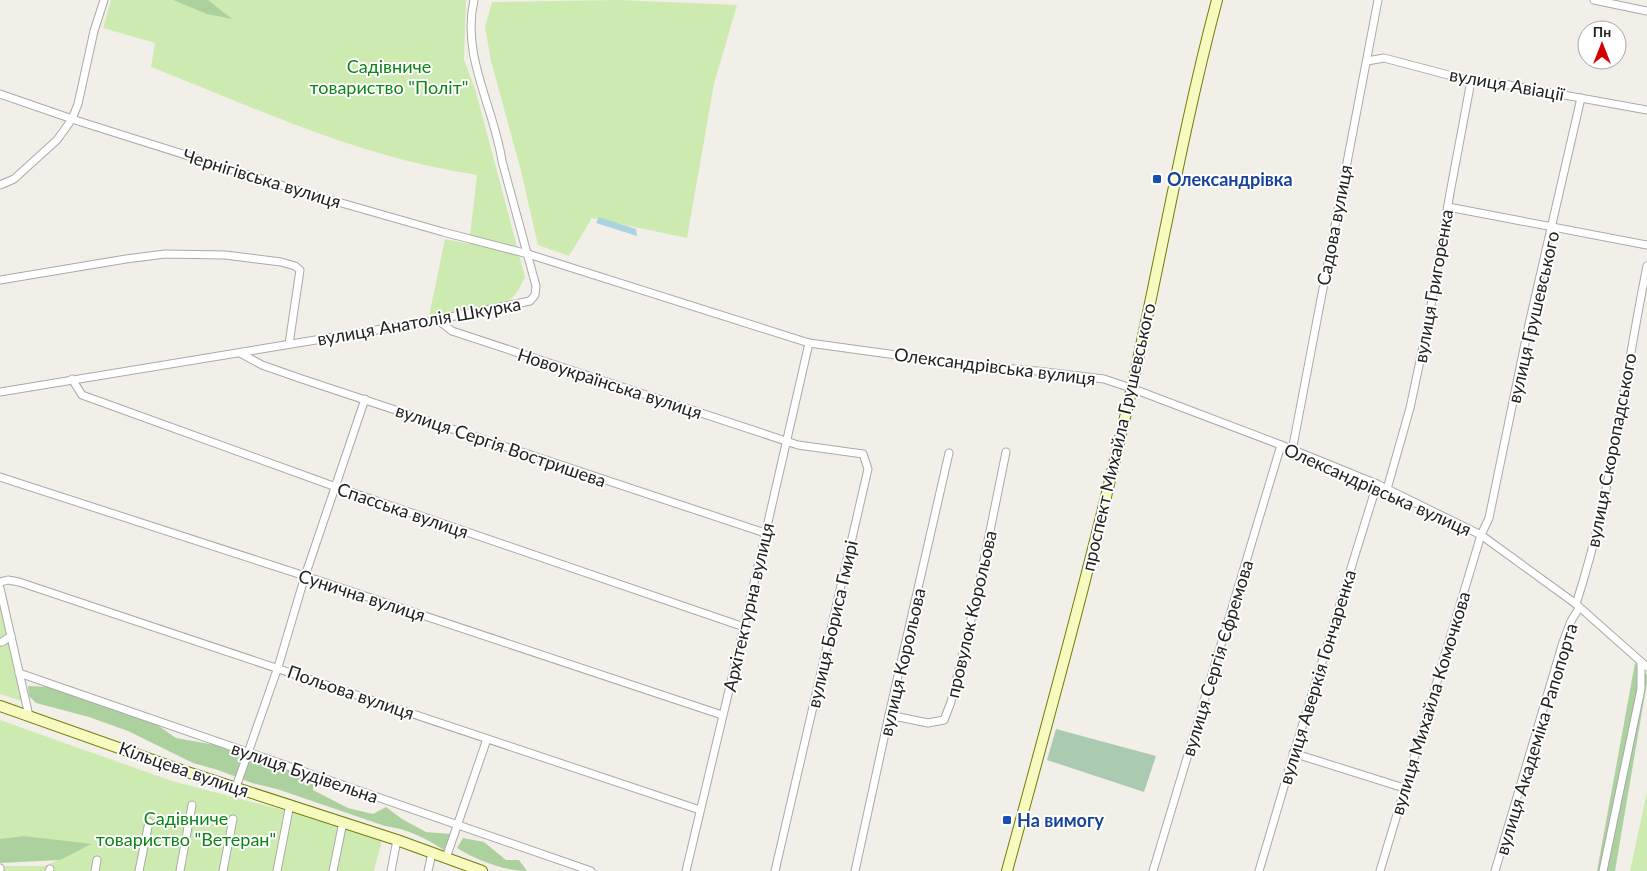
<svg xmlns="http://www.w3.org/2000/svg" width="1647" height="871" font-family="Lato,sans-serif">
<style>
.grass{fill:#cdebb0}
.forest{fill:#add19e}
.cemetery{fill:#aacbaf}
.water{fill:#aad3df}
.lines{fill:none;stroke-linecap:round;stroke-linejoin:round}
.street-casing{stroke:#a9a9a9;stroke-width:9}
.secondary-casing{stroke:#707d05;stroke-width:12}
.street{stroke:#fff;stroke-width:7}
.secondary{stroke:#f7fabf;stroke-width:10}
.transit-dot{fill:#1a4fb4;stroke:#fff;stroke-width:2}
.labels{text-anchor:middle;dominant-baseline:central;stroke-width:4;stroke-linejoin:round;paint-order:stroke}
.park-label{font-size:18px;fill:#0c8416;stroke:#fff}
.street-label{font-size:18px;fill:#222;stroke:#fff}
.transit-label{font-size:18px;font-weight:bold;fill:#164399;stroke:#fff;text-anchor:start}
</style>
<rect width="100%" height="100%" fill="#f2efe9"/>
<g class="grass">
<path d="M111,0h355l-2,59 12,33 49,185c-3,6 -7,15 -12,20 -13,12 -65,16 -84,19l16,-77 24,5 8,-69c-17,-3 -35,-6 -52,-10 -95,-21 -184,-63 -274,-98l4,-24 -52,-15z"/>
<polygon points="618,0 737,5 714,84 687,238 592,218 569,256 538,245 521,171 491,61 485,27 492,2"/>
<polygon points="0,588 25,702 0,694"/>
<polygon points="0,720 172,781 383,836 374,871 0,871 0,866 45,866 91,845 24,836 0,839"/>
<polygon points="1647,792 1647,871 1630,871"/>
</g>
<g class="forest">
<polygon points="173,0 208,0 232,19 207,14"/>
<polygon points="1635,663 1647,675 1647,682 1615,871 1597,871"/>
<path d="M28,686l24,1 24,10 77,25 23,16 45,8 35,15 59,18 -2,11 35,18 25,6 13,-7 16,12 24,13 25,2 -7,16c-19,-12 -36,-21 -59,-24l-108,-37 -25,-6 -34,-13 -25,-7 -65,-32 -39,-14 -53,-14 -7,-7z"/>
<polygon points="24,836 92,844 60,860 0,863 0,839"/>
<path d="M463,838l21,4 22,18h13l8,11c-22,0 -51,-11 -70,-23z"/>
</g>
<polygon class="cemetery" points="1056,729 1156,756 1144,792 1047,760"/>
<polygon class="water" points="599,217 636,229 637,236 596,223"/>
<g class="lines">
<g class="street-casing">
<g id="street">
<polyline points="1594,0 1647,11"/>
<polyline points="1367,61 1384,58 1471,81 1498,83 1647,110"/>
<polyline points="0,94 78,121 303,192 443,232 528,254 809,343 969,365 1037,371 1104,379 1131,388 1281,445 1377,484 1481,535 1576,604 1647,667"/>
<polyline points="0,185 14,179 57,140 72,119 78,104 94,31 104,0"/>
<polyline points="1448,207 1647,245"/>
<polyline points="0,280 126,259 165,254 225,255 281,262 295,266 300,270 289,344"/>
<polyline points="437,319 452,331 798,445 863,454 868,469 775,871"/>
<polyline points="240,353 262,365 299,378 765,533"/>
<polyline points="72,379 82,395 336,487 744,627"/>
<path d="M0,392l425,-70 105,-21 5,-6 1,-9 -34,-125c-8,-54 -41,-105 -28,-161"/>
<polyline points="1292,451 1378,0"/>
<polyline points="0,477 305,576 722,715"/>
<polyline points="1387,489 1410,408 1428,323 1450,193 1471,81"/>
<polyline points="0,582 8,580 19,582 700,810"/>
<polyline points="0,588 29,716"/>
<path d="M1576,604c36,-110 48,-226 71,-338"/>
<polyline points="0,642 2,642 11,636"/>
<polyline points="19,673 591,871"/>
<polyline points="889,715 928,723 944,720 951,702 978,590 1006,452"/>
<polyline points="1293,753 1404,788"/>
<polyline points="236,787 278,667 305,576 365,399"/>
<polyline points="446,858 487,739"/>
<polyline points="0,871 0,868"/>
<polyline points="49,871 50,869"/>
<polyline points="95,871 97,860"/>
<polyline points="139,871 149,822"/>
<polyline points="180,871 192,805"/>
<polyline points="223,871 233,819"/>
<polyline points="277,871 290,804"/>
<polyline points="333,871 343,822"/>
<polyline points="391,871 397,840"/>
<polyline points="428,871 432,853"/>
<polyline points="686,871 744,627 809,343"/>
<polyline points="855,871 889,715 949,453"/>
<polyline points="1153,871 1281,445"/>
<polyline points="1259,871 1296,746 1377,484"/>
<polyline points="1380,871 1481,535 1489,518 1529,324 1581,98"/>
<polyline points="1495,871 1563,642 1571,621 1579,608"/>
<polyline points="1603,871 1641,689 1641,662"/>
</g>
</g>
<g class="secondary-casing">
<g id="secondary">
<polyline points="0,706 181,770 397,840 482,871"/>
<path d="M1007,871c44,-161 88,-321 125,-484 29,-129 51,-259 85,-387"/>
</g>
</g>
<use href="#street" class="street"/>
<use href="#secondary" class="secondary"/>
</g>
<g class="transit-dot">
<rect x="1152" y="174" width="10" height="10" rx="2.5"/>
<rect x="1002" y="815" width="10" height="10" rx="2.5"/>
</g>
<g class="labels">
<g class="park-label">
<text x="389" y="66">Садівниче<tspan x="389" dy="21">товариство "Політ"</tspan></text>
<text x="186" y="818">Садівниче<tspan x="186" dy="21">товариство "Ветеран"</tspan></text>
</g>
<g class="street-label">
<text transform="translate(1507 84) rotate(10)">вулиця Авіації</text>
<text transform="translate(262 178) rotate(17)">Чернігівська вулиця</text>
<text transform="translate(1334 225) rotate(-79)">Садова вулиця</text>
<text transform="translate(1433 286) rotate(-80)">вулиця Григоренка</text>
<text transform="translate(1533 317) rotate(-77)">вулиця Грушевського</text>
<text transform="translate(419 321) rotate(-10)">вулиця Анатолія Шкурка</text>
<text transform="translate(995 366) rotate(7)">Олександрівська вулиця</text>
<text transform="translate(610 383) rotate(18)">Новоукраїнська вулиця</text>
<text transform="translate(1118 437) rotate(-77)">проспект Михайла Грушевського</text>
<text transform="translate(501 445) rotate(19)">вулиця Сергія Востришева</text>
<text transform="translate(1611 450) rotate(-79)">вулиця Скоропадського</text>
<text transform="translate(1378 489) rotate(24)">Олександрівська вулиця</text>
<text transform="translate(403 510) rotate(19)">Спасська вулиця</text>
<text transform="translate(362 595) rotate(18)">Сунична вулиця</text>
<text transform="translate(748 607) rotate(-77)">Архітектурна вулиця</text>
<text transform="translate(971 614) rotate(-77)">провулок Корольова</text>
<text transform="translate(832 624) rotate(-77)">вулиця Бориса Гмирі</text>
<text transform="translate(1217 658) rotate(-73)">вулиця Сергія Єфремова</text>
<text transform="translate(902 662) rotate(-77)">вулиця Корольова</text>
<text transform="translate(1317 677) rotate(-73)">вулиця Аверкія Гончаренка</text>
<text transform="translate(351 692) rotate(19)">Польова вулиця</text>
<text transform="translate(1430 703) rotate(-73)">вулиця Михайла Комочкова</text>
<text transform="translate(1536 739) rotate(-73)">вулиця Академіка Рапопорта</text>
<text transform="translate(184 769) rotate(19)">Кільцева вулиця</text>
<text transform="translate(305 772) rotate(19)">вулиця Будівельна</text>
</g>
<g class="transit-label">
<text x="1167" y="179">Олександрівка</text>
<text x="1017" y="820">На вимогу</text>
</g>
</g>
<g transform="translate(1602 45)"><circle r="24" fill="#ffffff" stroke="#a7a7a7"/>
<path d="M0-4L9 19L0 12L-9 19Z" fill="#d40000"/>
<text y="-8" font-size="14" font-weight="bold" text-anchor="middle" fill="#222222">Пн</text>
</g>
</svg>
